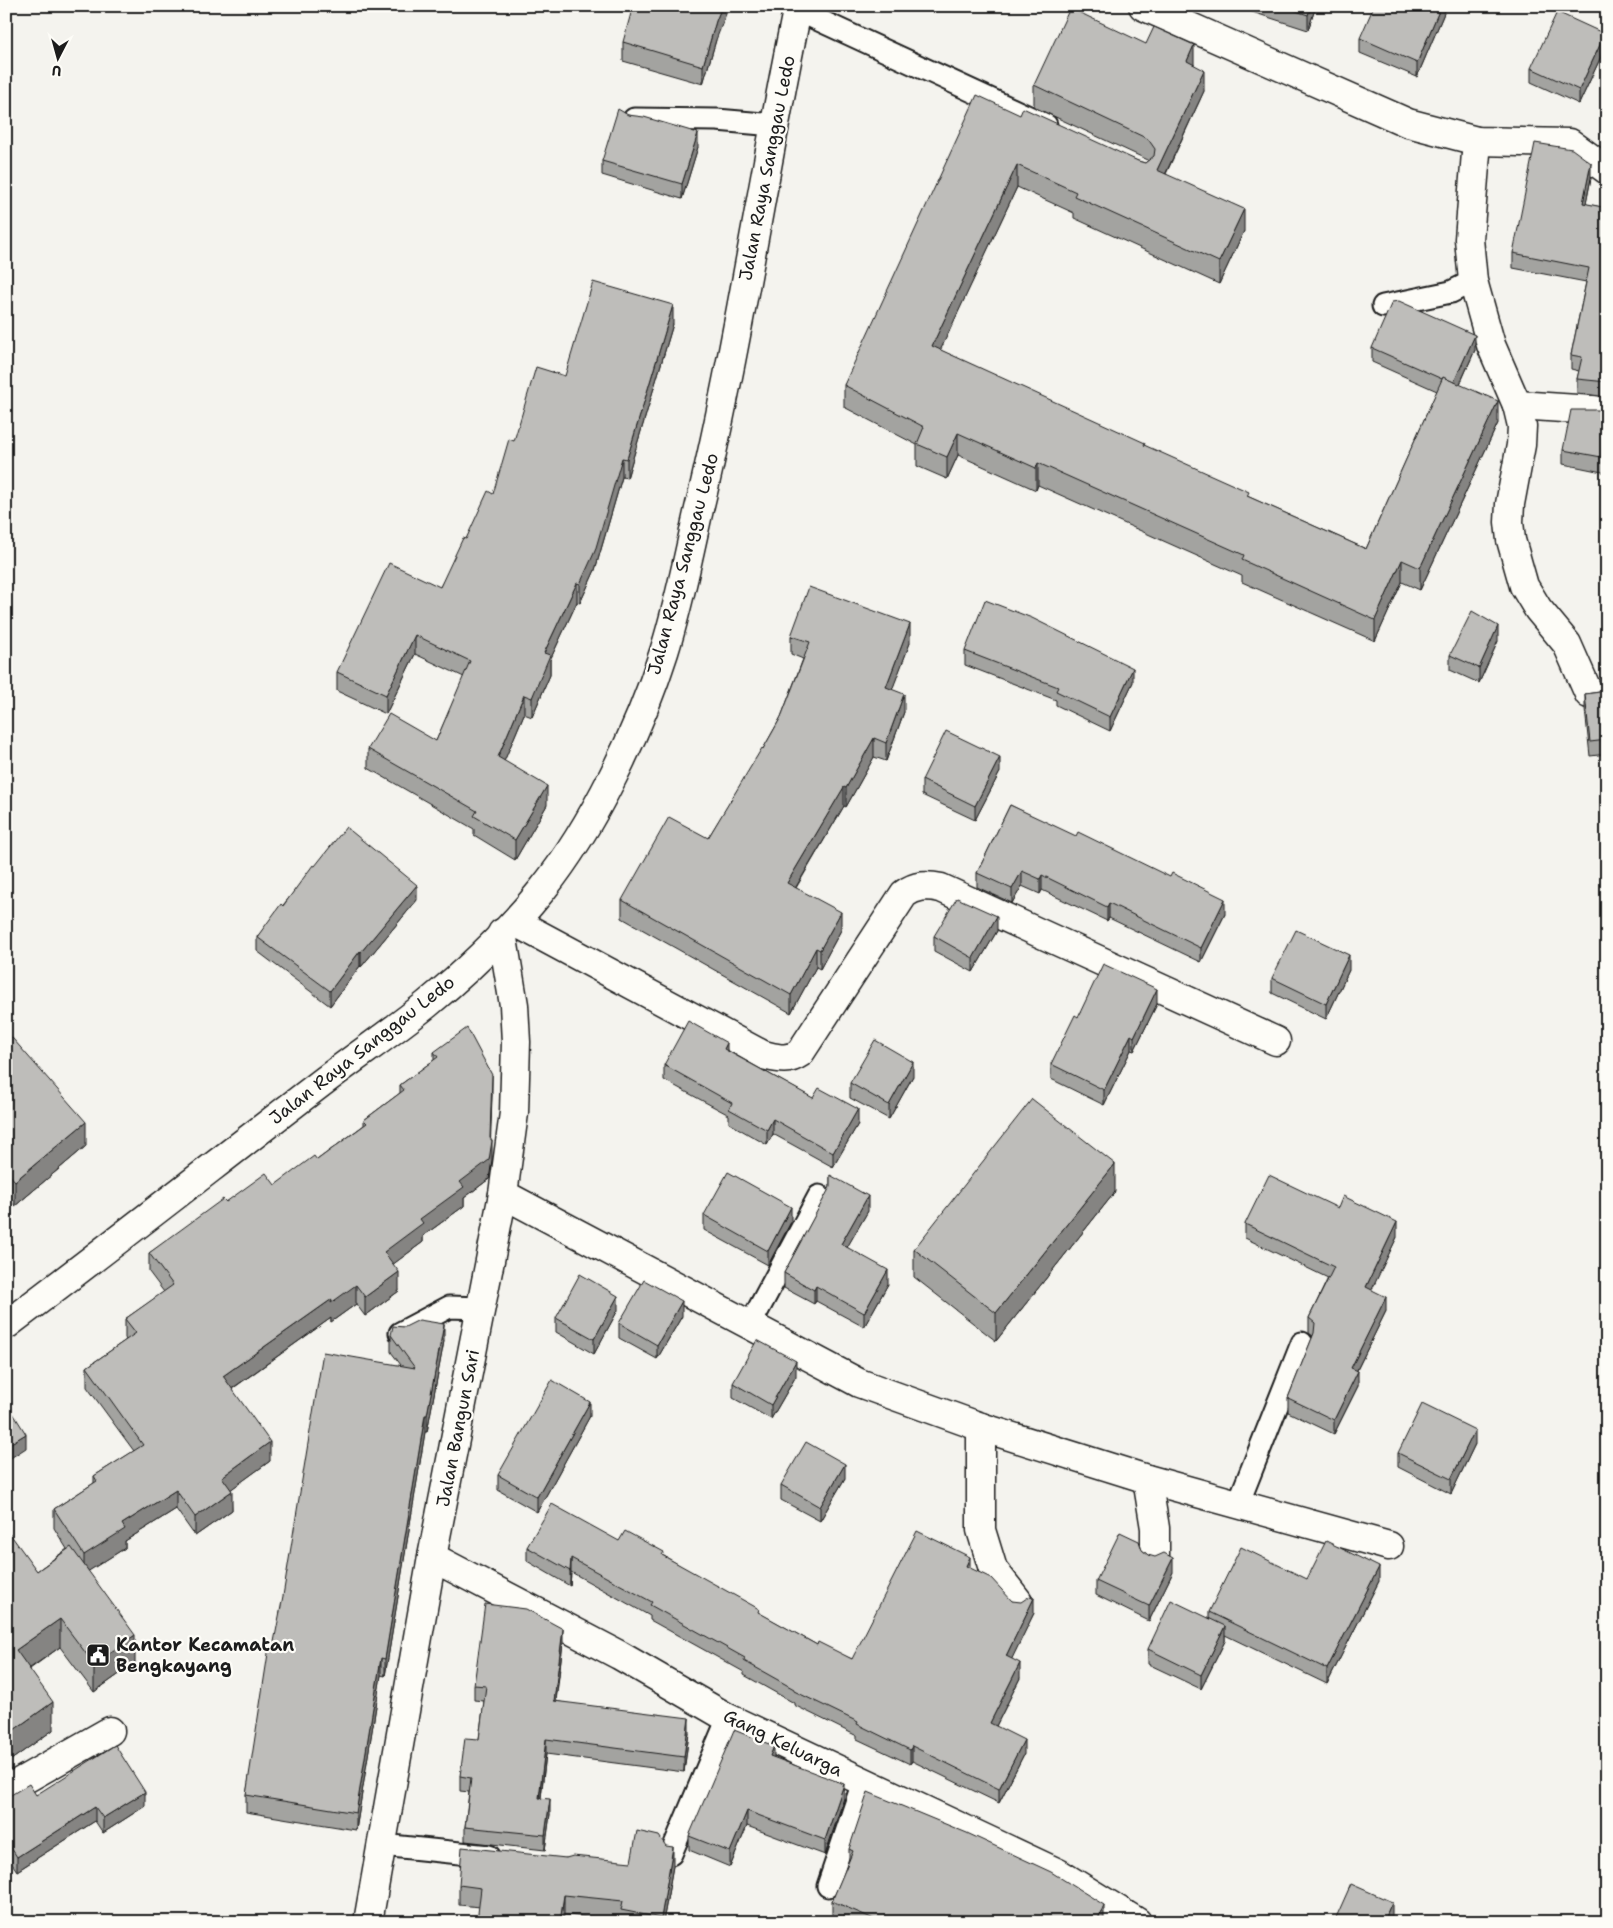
<svg xmlns="http://www.w3.org/2000/svg" width="1613" height="1928" font-family="'Shantell Sans',sans-serif">
<style>
.lines{fill:none;stroke-linecap:round;stroke-linejoin:round}
.lane-casing{stroke:#1c1c1c;stroke-width:25}
.street-casing{stroke:#1c1c1c;stroke-width:31}
.highway-casing{stroke:#1c1c1c;stroke-width:31}
.lane{stroke:#fdfcf7;stroke-width:21}
.street{stroke:#fdfcf7;stroke-width:28}
.highway{stroke:#fdfcf7;stroke-width:28}
.wall{fill:#a3a3a0;stroke:#1c1c1c}
.shaded-wall{fill:#858482;stroke:#1c1c1c}
.building{fill:#bebdba;stroke:#1c1c1c}
.labels{text-anchor:middle;dominant-baseline:central;stroke-width:4.5;stroke-linejoin:round;paint-order:stroke}
.street-label{font-size:18px;fill:#1c1c1c;stroke:#fdfcf7}
.poi-label{font-size:18px;font-weight:bold;fill:#1c1c1c;stroke:#fdfcf7;text-anchor:start}
</style>
<rect width="100%" height="100%" fill="#f4f3ee"/>
<filter id="ink" filterUnits="userSpaceOnUse"><feTurbulence type="fractalNoise" baseFrequency=".02" numOctaves="2"/><feDisplacementMap in="SourceGraphic" scale="10" xChannelSelector="R" yChannelSelector="G"/><feConvolveMatrix kernelMatrix="1 2 1 2 8 2 1 2 1" color-interpolation-filters="sRGB"/></filter>
<g filter="url(#ink)">
<g class="lines">
<g class="lane-casing">
<g id="lane">
<polyline points="797,10 1046,125"/>
<polyline points="634,119 717,120 774,125"/>
<polyline points="1383,306 1451,292 1473,281"/>
<polyline points="750,1325 819,1196"/>
<polyline points="400,1333 449,1307 482,1308"/>
<polyline points="1238,1504 1302,1343"/>
<polyline points="382,1845 489,1856"/>
<polyline points="671,1854 728,1718"/>
<polyline points="828,1886 863,1782"/>
</g>
</g>
<g class="street-casing">
<g id="street">
<polyline points="1143,6 1408,123 1477,141 1570,143 1607,170"/>
<polyline points="1477,141 1469,239 1473,281 1491,345 1517,405 1522,426 1521,445 1510,504 1509,522 1511,540 1524,586 1538,609 1567,644 1589,694"/>
<polyline points="1517,405 1607,411"/>
<path d="M515,922l248,133c14,3 24,7 37,-2l104,-159c12,-9 23,-9 37,-6l335,153"/>
<polyline points="503,1194 859,1383 981,1427 1147,1479 1389,1546"/>
<polyline points="981,1427 981,1530 993,1569 1018,1601"/>
<polyline points="1147,1479 1155,1528 1155,1556"/>
<polyline points="432,1557 619,1655 728,1718 1058,1873 1137,1922"/>
<polyline points="6,1790 110,1731"/>
<polyline points="368,1922 432,1557 503,1194 514,1113 516,1042 514,1005 502,933"/>
</g>
</g>
<g class="highway-casing">
<path id="highway" d="M6,1325c104,-78 207,-159 310,-238 36,-28 75,-54 111,-83 41,-34 82,-73 115,-114 51,-63 98,-162 122,-238 15,-47 24,-95 35,-143 40,-166 64,-335 99,-503"/>
</g>
<use href="#lane" class="lane"/>
<use href="#street" class="street"/>
<use href="#highway" class="highway"/>
</g>
<g class="wall">
<polygon points="1249,6 1316,6 1308,30 1249,11"/>
<polygon points="1447,6 1417,77 1360,53 1360,38"/>
<polygon points="716,40 703,84 623,61 623,42"/>
<polygon points="1146,44 1194,65 1204,91 1166,174 1244,231 1219,284 1074,218 1074,213 1017,187 940,350 1145,446 1249,497 1366,549 1437,391 1372,362 1372,348 1475,350 1460,384 1498,423 1420,590 1402,582 1375,641 1242,582 1242,576 1038,485 1036,490 958,455 947,479 917,466 917,445 844,407 844,385 1020,115 1138,161 1145,163 1148,160 1034,107 1034,85"/>
<polygon points="1605,48 1579,104 1531,82 1531,68"/>
<polygon points="628,115 698,147 682,199 602,175 602,161"/>
<polygon points="1591,178 1586,204 1607,208 1607,397 1577,393 1577,379 1579,371 1571,369 1571,355 1586,282 1513,268 1513,253"/>
<polygon points="673,324 627,478 622,477 595,570 580,603 577,602 550,660 550,675 532,717 524,714 504,761 547,805 515,860 474,835 474,829 368,768 368,749 436,741 464,677 415,654 386,714 337,691 337,672 440,587 466,539 493,494 514,441 565,376"/>
<polygon points="1607,410 1607,473 1563,464 1563,450"/>
<polygon points="791,636 910,643 892,689 904,712 886,761 874,757 846,807 844,806 796,888 841,930 820,969 816,967 791,1013 622,918 622,900 708,838 763,749 781,717 803,659 791,654"/>
<polygon points="1498,641 1479,683 1450,670 1450,655"/>
<polygon points="965,651 1133,682 1110,731 1056,705 1056,700 965,665"/>
<polygon points="1607,691 1607,754 1590,756 1585,709 1585,694"/>
<polygon points="1000,772 975,820 922,795 922,780"/>
<polygon points="1010,805 1225,914 1201,962 1109,918 1107,921 1042,890 1040,894 1022,886 1012,903 977,887 977,873"/>
<polygon points="315,866 417,900 361,967 360,966 330,1006 257,951 257,937"/>
<polygon points="997,931 973,972 934,951 934,936"/>
<polygon points="1349,970 1326,1019 1272,993 1272,978"/>
<polygon points="1157,1004 1134,1051 1131,1050 1104,1105 1051,1079 1051,1064 1078,1017"/>
<polygon points="6,1031 86,1146 15,1206 6,1195"/>
<polygon points="727,1050 858,1124 833,1167 773,1134 767,1145 729,1123 729,1115 664,1080 664,1065"/>
<polygon points="434,1052 492,1094 490,1139 492,1160 489,1179 464,1198 464,1206 423,1236 423,1242 393,1264 399,1291 365,1316 356,1304 331,1322 331,1318 232,1389 270,1461 231,1489 232,1510 195,1536 176,1509 125,1541 125,1548 88,1571 135,1663 94,1692 60,1647 30,1669 53,1730 11,1760 6,1753 6,1537 37,1571 67,1549 54,1528 54,1509 94,1483 94,1476 134,1451 87,1387 87,1367 126,1340 125,1338 125,1319 164,1292 149,1272 149,1253 226,1202 275,1185 317,1160 364,1125 364,1120 400,1093 400,1085 434,1060"/>
<polygon points="913,1076 889,1119 850,1098 850,1083"/>
<polygon points="830,1175 868,1211 847,1247 888,1284 864,1327 816,1301 814,1304 784,1288 784,1273 830,1188"/>
<polygon points="1115,1192 996,1341 914,1277 914,1249"/>
<polygon points="704,1215 791,1222 768,1265 704,1230"/>
<polygon points="1245,1224 1397,1237 1371,1290 1386,1311 1357,1370 1358,1386 1334,1434 1288,1412 1288,1398 1313,1336 1309,1333 1309,1318 1328,1278 1245,1238"/>
<polygon points="618,1310 594,1354 556,1332 556,1318"/>
<polygon points="682,1316 657,1359 619,1338 619,1323"/>
<polygon points="391,1335 444,1341 427,1432 425,1432 385,1676 381,1675 356,1830 246,1812 246,1795 273,1647 401,1365 391,1352"/>
<polygon points="796,1376 771,1419 733,1398 733,1383"/>
<polygon points="590,1416 537,1512 498,1490 498,1475"/>
<polygon points="1475,1444 1451,1494 1398,1467 1398,1453"/>
<polygon points="845,1478 820,1521 781,1500 781,1485"/>
<polygon points="619,1541 664,1556 759,1613 817,1645 852,1659 970,1568 1012,1601 1034,1613 1011,1659 1020,1678 996,1726 1024,1754 999,1803 912,1761 910,1764 857,1739 857,1736 794,1705 794,1703 744,1675 744,1672 650,1620 650,1616 571,1572 570,1586 527,1561 527,1547"/>
<polygon points="1142,1550 1148,1555 1173,1572 1149,1621 1096,1595 1096,1581"/>
<polygon points="1307,1579 1379,1581 1327,1684 1225,1635 1225,1641 1201,1689 1148,1664 1148,1649 1209,1618 1209,1612"/>
<polygon points="563,1643 556,1701 689,1733 684,1772 546,1754 541,1798 550,1814 545,1850 465,1841 465,1827 469,1792 460,1791 460,1776 479,1739 484,1701 474,1700 474,1685"/>
<polygon points="774,1758 844,1798 825,1855 747,1826 730,1867 689,1850 689,1836"/>
<polygon points="36,1795 145,1806 103,1833 95,1821 17,1871 6,1855 6,1798"/>
<polygon points="849,1849 1104,1920 1103,1922 846,1922 832,1916 832,1901 849,1862"/>
<polygon points="566,1858 673,1866 663,1922 621,1922 621,1920 459,1905 459,1885"/>
</g>
<g class="shaded-wall">
<polygon points="722,6 729,6 716,40 703,84 703,66 716,21"/>
<polygon points="1311,6 1316,6 1308,30 1308,15"/>
<polygon points="1441,6 1447,6 1417,77 1417,63"/>
<polygon points="1605,34 1605,48 1579,104 1579,90"/>
<polygon points="1194,45 1194,67 1187,61"/>
<polygon points="1204,70 1204,91 1157,192 1157,170"/>
<polygon points="698,133 698,147 682,199 682,184"/>
<polygon points="1591,163 1591,178 1583,218 1583,203"/>
<polygon points="1017,165 1017,187 932,368 932,346"/>
<polygon points="1244,209 1244,231 1219,284 1219,262"/>
<polygon points="673,305 673,324 627,478 627,459"/>
<polygon points="1475,335 1475,350 1453,399 1453,384"/>
<polygon points="1498,401 1498,423 1420,590 1420,568"/>
<polygon points="958,433 958,455 947,479 947,457"/>
<polygon points="622,458 622,477 595,570 580,603 580,584"/>
<polygon points="1038,463 1038,485 1036,490 1036,468"/>
<polygon points="1402,560 1402,582 1375,641 1375,620"/>
<polygon points="577,583 577,602 550,660 550,675 532,717 532,698 544,653"/>
<polygon points="910,624 910,643 886,706 886,687"/>
<polygon points="1498,626 1498,641 1479,683 1479,668"/>
<polygon points="415,635 415,654 386,714 386,695"/>
<polygon points="1133,668 1133,682 1110,731 1110,717"/>
<polygon points="904,694 904,712 886,761 886,743"/>
<polygon points="524,695 524,714 498,776 498,757"/>
<polygon points="874,738 874,757 846,807 846,788"/>
<polygon points="1000,757 1000,772 975,820 975,806"/>
<polygon points="547,786 547,805 515,860 515,840"/>
<polygon points="844,787 844,806 787,902 787,883"/>
<polygon points="1022,871 1022,886 1012,903 1012,889"/>
<polygon points="1042,875 1042,890 1040,894 1040,879"/>
<polygon points="417,885 417,900 361,967 361,952"/>
<polygon points="1225,899 1225,914 1201,962 1201,948"/>
<polygon points="1109,903 1109,918 1107,921 1107,907"/>
<polygon points="841,912 841,930 820,969 820,950"/>
<polygon points="997,916 997,931 973,972 973,958"/>
<polygon points="816,948 816,967 791,1013 791,995"/>
<polygon points="360,951 360,966 330,1006 330,991"/>
<polygon points="1349,955 1349,970 1326,1019 1326,1004"/>
<polygon points="1157,989 1157,1004 1134,1051 1134,1037"/>
<polygon points="1131,1035 1131,1050 1104,1105 1104,1090"/>
<polygon points="727,1043 727,1057 724,1049"/>
<polygon points="913,1062 913,1076 889,1119 889,1105"/>
<polygon points="492,1075 492,1094 490,1157 490,1138"/>
<polygon points="858,1109 858,1124 833,1167 833,1153"/>
<polygon points="773,1119 773,1134 767,1145 767,1130"/>
<polygon points="86,1122 86,1146 15,1206 15,1181"/>
<polygon points="492,1141 492,1160 489,1179 464,1198 464,1206 423,1236 423,1242 384,1271 384,1252 460,1182"/>
<polygon points="1115,1164 1115,1192 996,1341 996,1313"/>
<polygon points="868,1196 868,1211 841,1258 841,1244"/>
<polygon points="791,1207 791,1222 768,1265 768,1251"/>
<polygon points="1397,1222 1397,1237 1366,1302 1366,1287"/>
<polygon points="888,1270 888,1284 864,1327 864,1313"/>
<polygon points="399,1272 399,1291 365,1316 365,1297"/>
<polygon points="356,1285 356,1304 331,1322 331,1318 223,1395 223,1376 332,1299"/>
<polygon points="816,1286 816,1301 814,1304 814,1290"/>
<polygon points="618,1296 618,1310 594,1354 594,1339"/>
<polygon points="1386,1297 1386,1311 1351,1382 1351,1368"/>
<polygon points="682,1301 682,1316 657,1359 657,1345"/>
<polygon points="444,1324 444,1341 427,1432 427,1415"/>
<polygon points="796,1361 796,1376 771,1419 771,1405"/>
<polygon points="1358,1371 1358,1386 1334,1434 1334,1420"/>
<polygon points="590,1402 590,1416 537,1512 537,1497"/>
<polygon points="425,1415 425,1432 385,1676 385,1659"/>
<polygon points="1475,1430 1475,1444 1451,1494 1451,1479"/>
<polygon points="26,1434 26,1448 6,1461 6,1446"/>
<polygon points="270,1442 270,1461 222,1496 222,1477"/>
<polygon points="845,1464 845,1478 820,1521 820,1507"/>
<polygon points="176,1490 176,1509 125,1541 125,1548 84,1574 84,1555 122,1524"/>
<polygon points="232,1491 232,1510 195,1536 195,1517"/>
<polygon points="970,1557 970,1572 966,1566"/>
<polygon points="571,1558 571,1572 570,1586 570,1571"/>
<polygon points="1173,1558 1173,1572 1149,1621 1149,1606"/>
<polygon points="1379,1567 1379,1581 1327,1684 1327,1669"/>
<polygon points="1034,1598 1034,1613 1006,1671 1006,1656"/>
<polygon points="60,1619 60,1647 16,1678 16,1650"/>
<polygon points="1225,1626 1225,1641 1201,1689 1201,1675"/>
<polygon points="563,1629 563,1643 554,1715 554,1701"/>
<polygon points="135,1635 135,1663 94,1692 94,1664"/>
<polygon points="381,1658 381,1675 356,1830 356,1813"/>
<polygon points="1020,1663 1020,1678 990,1738 990,1723"/>
<polygon points="53,1702 53,1730 11,1760 11,1732"/>
<polygon points="689,1718 689,1733 684,1772 684,1757"/>
<polygon points="546,1739 546,1754 539,1812 539,1798"/>
<polygon points="1024,1740 1024,1754 999,1803 999,1789"/>
<polygon points="774,1746 774,1761 770,1756"/>
<polygon points="912,1746 912,1761 910,1764 910,1750"/>
<polygon points="844,1784 844,1798 825,1855 825,1840"/>
<polygon points="145,1792 145,1806 103,1833 103,1818"/>
<polygon points="550,1799 550,1814 545,1850 545,1835"/>
<polygon points="95,1807 95,1821 17,1871 17,1857"/>
<polygon points="747,1811 747,1826 730,1867 730,1852"/>
<polygon points="673,1847 673,1866 663,1922 661,1922 661,1918"/>
<polygon points="564,1895 564,1915 563,1922 560,1922"/>
<polygon points="1392,1902 1392,1917 1389,1922 1383,1922"/>
<polygon points="1104,1905 1104,1920 1103,1922 1097,1922"/>
</g>
<g class="building">
<polygon points="633,6 722,6 716,21 703,66 623,42"/>
<polygon points="1281,6 1311,6 1308,15"/>
<polygon points="1374,6 1441,6 1417,63 1360,38"/>
<polygon points="1070,8 1146,44 1154,27 1194,45 1187,61 1204,70 1157,170 1244,209 1219,262 1074,196 1076,192 1017,165 932,346 1145,443 1144,445 1249,492 1247,496 1366,549 1443,377 1498,401 1420,568 1402,560 1375,620 1242,560 1244,555 1038,463 1036,468 958,433 947,457 917,444 924,427 844,385 977,95 1020,115 1023,108 1138,161 1145,163 1154,156 1155,149 1148,139 1034,85"/>
<polygon points="1557,12 1605,34 1579,90 1531,68"/>
<polygon points="618,109 628,115 644,117 698,133 682,184 602,161"/>
<polygon points="1535,143 1572,149 1591,163 1583,203 1607,208 1607,382 1577,379 1582,357 1571,355 1589,268 1513,253"/>
<polygon points="593,282 673,305 627,459 622,458 595,551 580,584 577,583 544,653 550,655 532,698 524,695 498,757 547,786 515,840 474,816 477,811 368,749 389,714 436,741 470,661 415,635 386,695 337,672 389,563 440,587 463,538 466,539 488,491 493,494 509,439 514,441 536,367 565,376"/>
<polygon points="1399,301 1475,335 1454,382 1443,377 1442,379 1372,348 1392,302"/>
<polygon points="1571,410 1607,410 1607,458 1563,450"/>
<polygon points="809,587 910,624 886,687 904,694 886,743 874,738 846,788 844,787 787,883 841,912 820,950 816,948 791,995 622,900 669,817 708,838 762,748 763,749 781,717 810,642 791,636"/>
<polygon points="985,600 1032,618 1133,668 1110,717 1056,691 1058,687 965,651"/>
<polygon points="1472,611 1498,626 1479,668 1450,655"/>
<polygon points="1607,691 1607,740 1590,742 1585,694"/>
<polygon points="946,731 1000,757 975,806 922,780"/>
<polygon points="1010,805 1076,836 1078,832 1170,877 1172,873 1225,899 1201,948 1109,903 1107,907 1042,875 1040,879 1022,871 1012,889 977,873"/>
<polygon points="346,827 417,885 361,952 360,951 330,991 257,937 281,904 283,906 313,865 315,866"/>
<polygon points="957,898 997,916 973,958 934,936"/>
<polygon points="1296,930 1349,955 1326,1004 1272,978"/>
<polygon points="1103,964 1157,989 1134,1037 1131,1035 1104,1090 1051,1064 1075,1015 1078,1017"/>
<polygon points="688,1021 727,1043 724,1049 813,1098 819,1088 858,1109 833,1153 773,1119 767,1130 729,1109 732,1103 664,1065"/>
<polygon points="467,1028 492,1075 490,1138 492,1141 489,1160 460,1182 464,1187 420,1219 423,1223 384,1252 399,1272 365,1297 356,1285 331,1303 332,1299 223,1376 270,1442 222,1477 232,1491 195,1517 176,1490 122,1524 125,1529 84,1555 54,1509 97,1481 94,1476 143,1445 87,1367 136,1333 125,1319 173,1285 149,1253 223,1199 226,1202 266,1173 275,1185 314,1156 317,1160 367,1123 364,1120 404,1090 400,1085 438,1057 434,1052"/>
<polygon points="6,1031 86,1122 15,1181 6,1171"/>
<polygon points="875,1040 913,1062 889,1105 850,1083"/>
<polygon points="1032,1099 1115,1164 996,1313 914,1249"/>
<polygon points="728,1172 791,1207 768,1251 704,1215"/>
<polygon points="830,1175 868,1196 841,1244 888,1270 864,1313 816,1286 814,1290 784,1273 830,1187"/>
<polygon points="1269,1175 1338,1208 1343,1196 1397,1222 1366,1287 1386,1297 1351,1368 1358,1371 1334,1420 1288,1398 1314,1333 1315,1323 1309,1318 1334,1267 1245,1224"/>
<polygon points="580,1274 618,1296 594,1339 556,1318"/>
<polygon points="644,1280 682,1301 657,1345 619,1323"/>
<polygon points="419,1320 444,1324 427,1415 425,1415 385,1659 381,1658 356,1813 246,1795 269,1647 273,1647 283,1596 323,1352 415,1368 391,1335 393,1326 405,1327"/>
<polygon points="757,1340 796,1361 771,1405 733,1383"/>
<polygon points="552,1380 590,1402 537,1497 498,1475"/>
<polygon points="6,1402 26,1434 6,1446"/>
<polygon points="1422,1404 1475,1430 1451,1479 1398,1453"/>
<polygon points="806,1442 845,1464 820,1507 781,1485"/>
<polygon points="552,1504 619,1541 625,1531 664,1552 662,1555 759,1609 758,1612 817,1645 818,1642 852,1659 917,1531 970,1557 966,1566 991,1578 1012,1601 1021,1602 1030,1596 1034,1598 1006,1656 1020,1663 990,1723 1024,1740 999,1789 912,1746 910,1750 857,1724 858,1722 794,1691 794,1689 744,1661 745,1658 650,1605 652,1602 571,1558 570,1571 527,1547"/>
<polygon points="1120,1532 1139,1541 1142,1550 1148,1555 1155,1557 1164,1553 1173,1558 1149,1606 1096,1581"/>
<polygon points="10,1534 37,1571 71,1547 135,1635 94,1664 60,1619 16,1650 53,1702 11,1732 6,1725 6,1537"/>
<polygon points="1326,1541 1379,1567 1327,1669 1209,1612 1241,1547 1307,1579"/>
<polygon points="1171,1600 1225,1626 1201,1675 1148,1649"/>
<polygon points="485,1604 526,1609 563,1629 554,1701 689,1718 684,1757 546,1739 539,1798 550,1799 545,1835 465,1827 471,1778 460,1776 465,1738 479,1739 486,1686 474,1685"/>
<polygon points="734,1730 774,1746 770,1756 844,1784 825,1840 747,1811 730,1852 689,1836"/>
<polygon points="115,1745 145,1792 103,1818 95,1807 17,1857 6,1840 6,1798 29,1784 36,1795"/>
<polygon points="868,1792 967,1833 1051,1872 1104,1905 1097,1921 1098,1922 881,1922 832,1901 853,1851 849,1849"/>
<polygon points="637,1831 659,1836 666,1846 673,1847 661,1918 621,1910 623,1901 564,1895 560,1922 477,1922 481,1888 459,1885 462,1847 566,1858 573,1856 631,1862"/>
<polygon points="1351,1884 1392,1902 1383,1922 1334,1922"/>
</g>
</g>
<defs>
<g id="civic-square" transform="scale(1.25)"><rect x="-9" y="-9" width="18" height="18" rx="4" fill="#1c1c1c" stroke="#fdfcf7"/><path d="M-.6-6.5H3V-4.5H.6V-3L4-1V1h2V6H-6V1h2V-1L-.6-3ZM-1.2 2.5V6h2.4V2.5Z" fill="#fff"/></g>
</defs>
<g fill-rule="evenodd">
<use href="#civic-square" x="98" y="1655"/>
</g>
<g class="labels">
<g class="street-label">
<text transform="translate(767 168) rotate(-79)">Jalan Raya Sanggau Ledo</text>
<text transform="translate(683 564) rotate(-75)">Jalan Raya Sanggau Ledo</text>
<text transform="translate(362 1050) rotate(-38)">Jalan Raya Sanggau Ledo</text>
<text transform="translate(458 1428) rotate(-79)">Jalan Bangun Sari</text>
<text transform="translate(783 1743) rotate(26)">Gang Keluarga</text>
</g>
<g class="poi-label">
<text x="116" y="1645">Kantor Kecamatan<tspan x="116" dy="21">Bengkayang</tspan></text>
</g>
</g>
<rect width="1613" height="1928" fill="none" stroke="#fdfcf7" stroke-width="25"/>
<rect x="12" y="12" width="1588" height="1903" fill="none" stroke="#1c1c1c" stroke-width="2" filter="url(#ink)"/>
<g transform="translate(58 58) rotate(186)" stroke="#fdfcf7" stroke-width="4" paint-order="stroke">
<path d="M0-4L9 19L0 12L-9 19Z" fill="#1c1c1c"/>
<text y="-8" font-size="14" font-weight="bold" text-anchor="middle" fill="#1c1c1c">U</text>
</g>
</svg>
